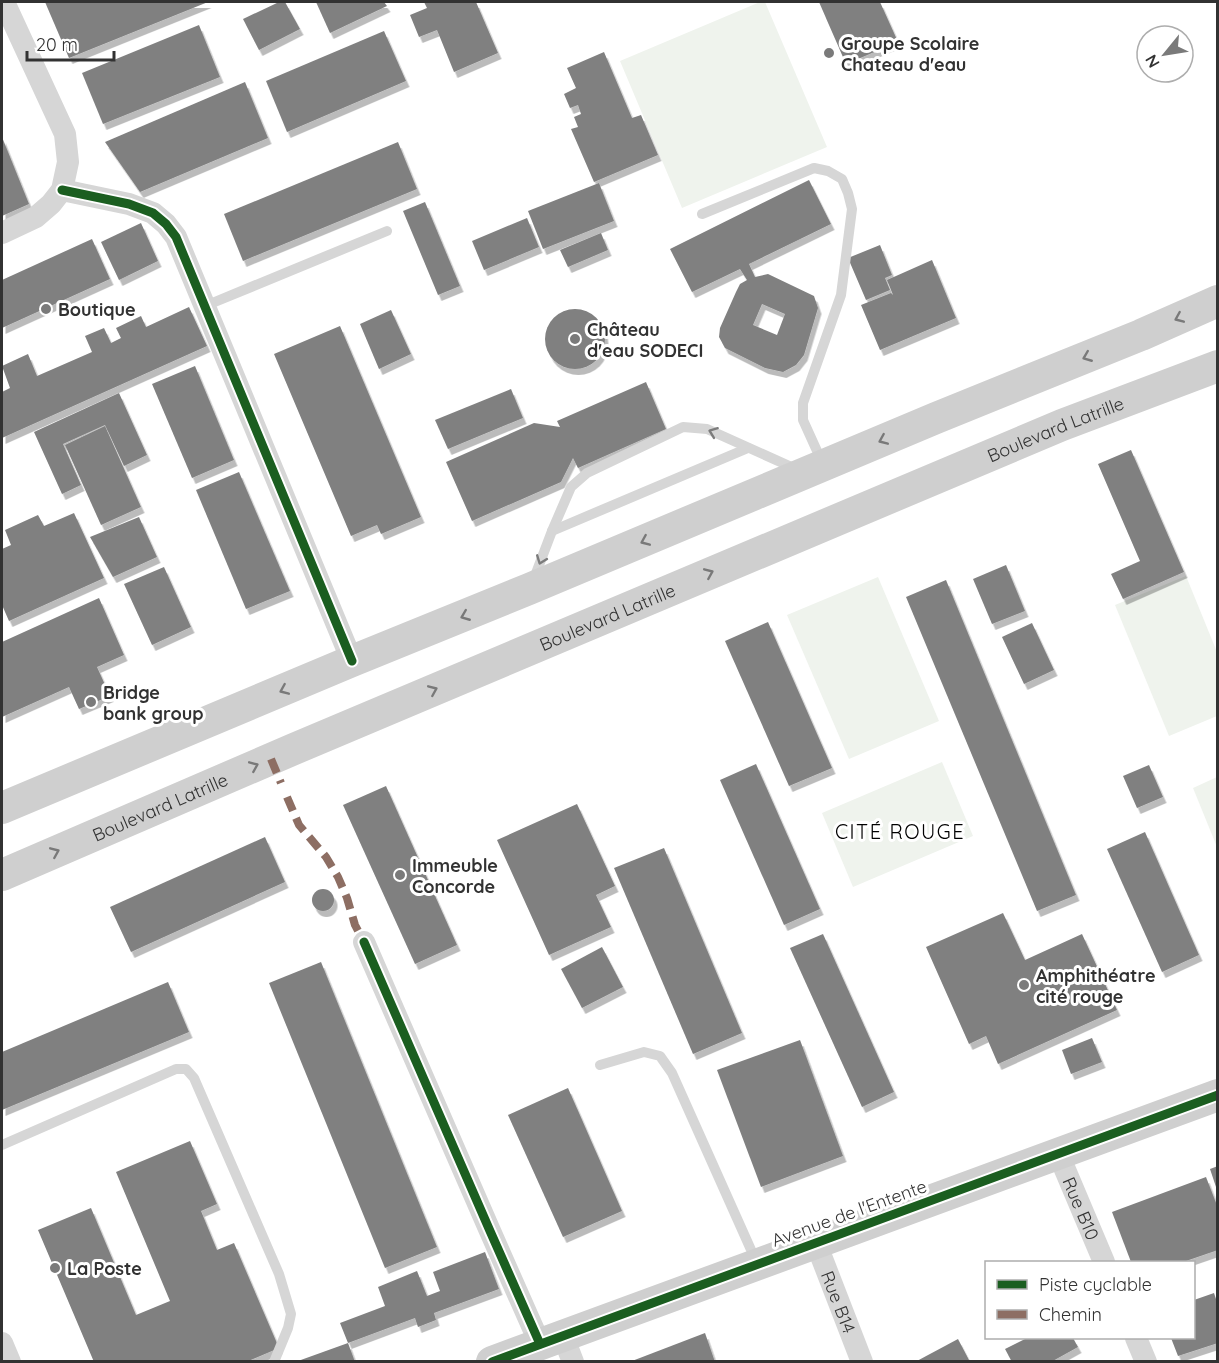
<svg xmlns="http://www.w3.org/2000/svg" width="1219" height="1363" font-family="Quicksand,sans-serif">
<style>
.green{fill:#eff3ed}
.building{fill:#808080;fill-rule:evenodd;filter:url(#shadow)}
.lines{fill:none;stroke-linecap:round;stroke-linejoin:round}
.lane{stroke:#d6d6d6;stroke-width:10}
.street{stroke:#d6d6d6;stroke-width:22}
.secondary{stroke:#cfcfcf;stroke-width:32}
.quiet{stroke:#8d6e63;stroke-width:8;stroke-dasharray:15 8;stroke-linecap:butt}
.cycleway-casing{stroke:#fff;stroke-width:13}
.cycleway{stroke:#1b5e20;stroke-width:9}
.oneway{stroke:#797979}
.oneway2{stroke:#7c7c7c}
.poi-dot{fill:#7a7a7a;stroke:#fff;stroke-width:2}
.labels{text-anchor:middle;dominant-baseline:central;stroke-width:6;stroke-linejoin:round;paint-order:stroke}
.poi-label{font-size:18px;font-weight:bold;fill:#323232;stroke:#fff;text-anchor:start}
.street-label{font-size:18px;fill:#323232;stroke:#fff}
.neighbourhood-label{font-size:20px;letter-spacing:1.5px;fill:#000;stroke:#fff}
</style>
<defs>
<filter id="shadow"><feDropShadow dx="3.5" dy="6" stdDeviation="0" flood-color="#0004"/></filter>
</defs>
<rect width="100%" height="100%" fill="#fff"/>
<g class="green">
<polygon points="760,2 765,2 827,147 682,208 620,61"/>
<polygon points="1186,576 1217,652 1217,716 1169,736 1115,605"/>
<polygon points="878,577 939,721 849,759 787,615"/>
<polygon points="942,762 973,836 853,887 822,813"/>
<polygon points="1217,777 1217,847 1193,788"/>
</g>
<g class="building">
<polygon points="45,2 208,2 69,58"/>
<polygon points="279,2 285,2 300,29 259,50 243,19"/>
<polygon points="316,2 384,2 387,6 330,33"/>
<polygon points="424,2 476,2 498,53 454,72 437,30 419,37 410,15 427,8"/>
<polygon points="819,2 880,2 898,42 846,64"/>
<polygon points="199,25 220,77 103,124 82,73"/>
<polygon points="384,31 406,81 287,132 266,81"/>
<polygon points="604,52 632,118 641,115 658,155 594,182 571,129 578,127 574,117 581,114 578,105 570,108 564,94 576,88 567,68"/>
<polygon points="245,82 268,138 140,192 105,142"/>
<polygon points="2,137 29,204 2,216"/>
<polygon points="398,142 417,189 243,261 224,214"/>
<path d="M809,180l22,44 -82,40 6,13 13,-3 46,22 4,12 -14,47 -8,10 -13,7 -18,-4 -40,-20 -6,-11 1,-9 16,-36 4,-8 7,-4 -7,-11 -48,23 -22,-43zM762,304l23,10 -8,21 -24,-10z"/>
<polygon points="599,183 614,221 543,249 528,211"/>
<polygon points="425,202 460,286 438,295 403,211"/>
<polygon points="527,218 539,247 484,270 472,241"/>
<polygon points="141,223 158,261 119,280 101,242"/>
<polygon points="601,233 608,250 568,267 560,250"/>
<polygon points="92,239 110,279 2,328 2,280"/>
<polygon points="880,245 892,275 885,278 890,290 866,300 848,258"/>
<polygon points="932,260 956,318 880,350 861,305 891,293 893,295 887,280"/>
<polygon points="189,307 207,346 2,438 2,392 10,388 2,366 28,354 37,376 92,352 85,336 104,328 111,343 121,338 116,328 141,316 146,327"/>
<circle cx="575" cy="339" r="30"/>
<polygon points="391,310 411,354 379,369 360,324"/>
<polygon points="340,326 421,517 381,534 377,525 351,536 274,354"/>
<polygon points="195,366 234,460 192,478 152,384"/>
<polygon points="646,382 666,429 578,468 573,458 561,482 472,521 446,462 534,423 560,427 557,421"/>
<polygon points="511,389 523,418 448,449 435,420"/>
<polygon points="119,393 147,455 124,466 105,425 63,444 81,485 62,494 34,432"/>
<polygon points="105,426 141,507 101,525 65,445"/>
<polygon points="1131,450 1184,572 1123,599 1111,574 1140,561 1098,464"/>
<polygon points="239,472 290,591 246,609 196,490"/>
<polygon points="74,513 104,578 9,621 2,605 2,549 11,545 5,530 38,515 44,526"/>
<polygon points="139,517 157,557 113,577 90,537"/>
<polygon points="1006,565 1025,611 992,624 973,579"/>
<polygon points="164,567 191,627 152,645 124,584"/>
<polygon points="946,580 1076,895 1037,911 906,597"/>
<polygon points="99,598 124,655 97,667 110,696 79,709 69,687 2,717 2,642"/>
<polygon points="768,622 832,768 789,786 725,641"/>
<polygon points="1032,623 1054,670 1024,684 1002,637"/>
<polygon points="756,764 820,909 784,925 720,780"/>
<polygon points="1149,765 1163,797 1137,808 1123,776"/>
<polygon points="386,786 457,945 415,964 343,805"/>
<polygon points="577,804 615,886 596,895 611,927 549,955 497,840"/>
<polygon points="1145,832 1199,955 1162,972 1107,849"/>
<polygon points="265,837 285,882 131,952 110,907"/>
<polygon points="664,848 742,1033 693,1054 614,868"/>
<circle cx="323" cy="900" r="11"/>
<polygon points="1003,913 1025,960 1082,934 1117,1010 998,1064 986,1036 969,1044 926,947"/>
<polygon points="823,934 894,1092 862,1107 790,948"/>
<polygon points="602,947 623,987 582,1008 561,969"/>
<polygon points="321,962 437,1247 385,1268 269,983"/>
<polygon points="168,982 189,1032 2,1110 2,1052"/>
<polygon points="1092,1038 1102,1062 1071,1074 1062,1050"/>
<polygon points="800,1040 843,1156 761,1187 717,1070"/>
<polygon points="568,1088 622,1211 563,1237 508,1115"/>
<polygon points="190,1141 217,1204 201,1211 217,1250 234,1243 279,1348 246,1362 94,1362 38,1230 91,1208 136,1315 170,1301 116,1172"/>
<polygon points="1218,1166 1218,1190 1217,1190 1210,1169"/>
<polygon points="1206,1177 1218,1208 1218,1250 1183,1262 1131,1262 1112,1212"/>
<polygon points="485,1252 499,1289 434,1313 436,1320 418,1327 415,1318 348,1343 340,1323 385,1306 378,1287 417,1271 427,1296 440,1291 433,1272"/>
<polygon points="1214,1293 1218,1305 1218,1343 1178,1356 1171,1338 1194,1338 1194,1300"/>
<polygon points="705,1333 715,1362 632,1362 632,1361"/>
<polygon points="1027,1338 1073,1338 1078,1347 1051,1362 1012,1362 1005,1349"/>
<polygon points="958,1339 970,1362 915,1362"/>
<polygon points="348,1343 355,1362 298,1362 298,1361"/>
</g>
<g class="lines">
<g class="lane">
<polyline points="702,214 814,168 828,171 842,179 848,193 852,209 841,295 803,403 803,420 822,462"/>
<polyline points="205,306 387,231"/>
<polyline points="552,531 748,448"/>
<polyline points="533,581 552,531 571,487 587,473 683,427 707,429 796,469"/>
<polyline points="600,1065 644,1052 660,1056 672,1073 756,1261"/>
<polyline points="2,1145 176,1069 186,1069 194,1078 279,1274 291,1314 288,1328 274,1362"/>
</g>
<g class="street">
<polyline points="62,190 129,204 153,213 166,224 176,237 352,661"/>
<polyline points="2,233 36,217 51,204 62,190 68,162 65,134 4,2"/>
<polyline points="364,942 490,1231 540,1344"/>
<path id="s1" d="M1058,1153l46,109"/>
<path id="s2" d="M816,1243l46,119"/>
<polyline points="563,1336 573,1362"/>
<polyline points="1136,1338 1146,1362"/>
<polyline points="2,1343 10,1362"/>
</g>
<g class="secondary">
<polyline points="2,808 352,661 529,589 936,418 1141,335 1218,301"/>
<path id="s3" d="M2,875l292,-126 768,-324 156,-59"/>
<polyline points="492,1362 1218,1095"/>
</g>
<g class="quiet">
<polyline points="271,759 281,783"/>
<polyline points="287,797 299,825 326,857 338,877 347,898 355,925 364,942"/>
</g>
<g class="cycleway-casing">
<g id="cycleway">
<polyline points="62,190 129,204 153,213 166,224 176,237 352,661"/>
<polyline points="364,942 490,1231 540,1344"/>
<polyline points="492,1362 1218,1095"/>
</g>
</g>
<use href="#cycleway" class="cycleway"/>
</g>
<defs><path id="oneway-chevron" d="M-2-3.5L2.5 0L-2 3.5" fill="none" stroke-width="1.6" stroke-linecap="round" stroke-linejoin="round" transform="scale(1.5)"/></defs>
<g class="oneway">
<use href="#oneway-chevron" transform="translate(1179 318) rotate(157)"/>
<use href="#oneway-chevron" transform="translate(1087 357) rotate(158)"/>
<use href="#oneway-chevron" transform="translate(883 440) rotate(157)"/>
<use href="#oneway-chevron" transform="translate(645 541) rotate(157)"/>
<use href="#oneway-chevron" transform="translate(709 573) rotate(-23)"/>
<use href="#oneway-chevron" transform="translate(465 616) rotate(158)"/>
<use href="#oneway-chevron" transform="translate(284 690) rotate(157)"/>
<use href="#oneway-chevron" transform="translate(433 690) rotate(-23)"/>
<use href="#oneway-chevron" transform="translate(254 766) rotate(-23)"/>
<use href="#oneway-chevron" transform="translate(55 852) rotate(-23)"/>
</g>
<g class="oneway2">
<use href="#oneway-chevron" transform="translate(713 432) rotate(-159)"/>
<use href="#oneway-chevron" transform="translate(541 560) rotate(111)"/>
</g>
<g class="poi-dot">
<circle cx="829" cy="53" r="6"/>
<circle cx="46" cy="309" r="6"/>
<circle cx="575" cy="339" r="6"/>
<circle cx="91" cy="702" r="6"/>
<circle cx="400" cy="875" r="6"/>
<circle cx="1024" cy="985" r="6"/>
<circle cx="55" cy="1268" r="6"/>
</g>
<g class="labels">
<g class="poi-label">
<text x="841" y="43">Groupe Scolaire<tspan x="841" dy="21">Chateau d'eau</tspan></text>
<text x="58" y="309">Boutique</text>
<text x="587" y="329">Château<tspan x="587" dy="21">d'eau SODECI</tspan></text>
<text x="103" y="692">Bridge<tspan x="103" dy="21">bank group</tspan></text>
<text x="412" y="865">Immeuble<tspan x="412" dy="21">Concorde</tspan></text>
<text x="1036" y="975">Amphithéatre<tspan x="1036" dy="21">cité rouge</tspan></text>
<text x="67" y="1268">La Poste</text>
</g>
<g class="street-label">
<text stroke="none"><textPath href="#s3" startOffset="1144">Boulevard Latrille</textPath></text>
<text stroke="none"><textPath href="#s3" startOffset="658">Boulevard Latrille</textPath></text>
<text stroke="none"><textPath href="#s3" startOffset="172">Boulevard Latrille</textPath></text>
<text stroke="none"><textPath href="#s1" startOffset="60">Rue B10</textPath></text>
<text transform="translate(849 1213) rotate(-20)">Avenue de l'Entente</text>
<text stroke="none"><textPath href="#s2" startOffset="63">Rue B14</textPath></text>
</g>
<g class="neighbourhood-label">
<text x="900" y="831">CITÉ ROUGE</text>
</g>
</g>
<rect width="1219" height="1363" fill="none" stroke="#323232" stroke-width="6"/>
<rect x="985" y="1261" width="210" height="78" fill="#ffffff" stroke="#adadad" stroke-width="1.5"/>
<rect x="997" y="1280" width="30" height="9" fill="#1b5e20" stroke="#adadad" stroke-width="1.5"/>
<text x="1039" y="1291" font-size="18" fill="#323232">Piste cyclable</text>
<rect x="997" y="1310" width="30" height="9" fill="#8d6e63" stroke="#adadad" stroke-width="1.5"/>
<text x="1039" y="1321" font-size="18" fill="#323232">Chemin</text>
<g transform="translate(1165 54) rotate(240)"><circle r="28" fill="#ffffff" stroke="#adadad" stroke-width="1.5"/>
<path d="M0-4.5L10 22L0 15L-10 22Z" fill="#7a7a7a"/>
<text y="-9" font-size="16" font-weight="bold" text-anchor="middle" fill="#323232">N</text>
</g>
<path d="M27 51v9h87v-9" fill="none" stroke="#323232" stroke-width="3"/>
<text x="36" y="51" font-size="18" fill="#323232" stroke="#ffffff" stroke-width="4.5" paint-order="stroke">20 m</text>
</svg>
